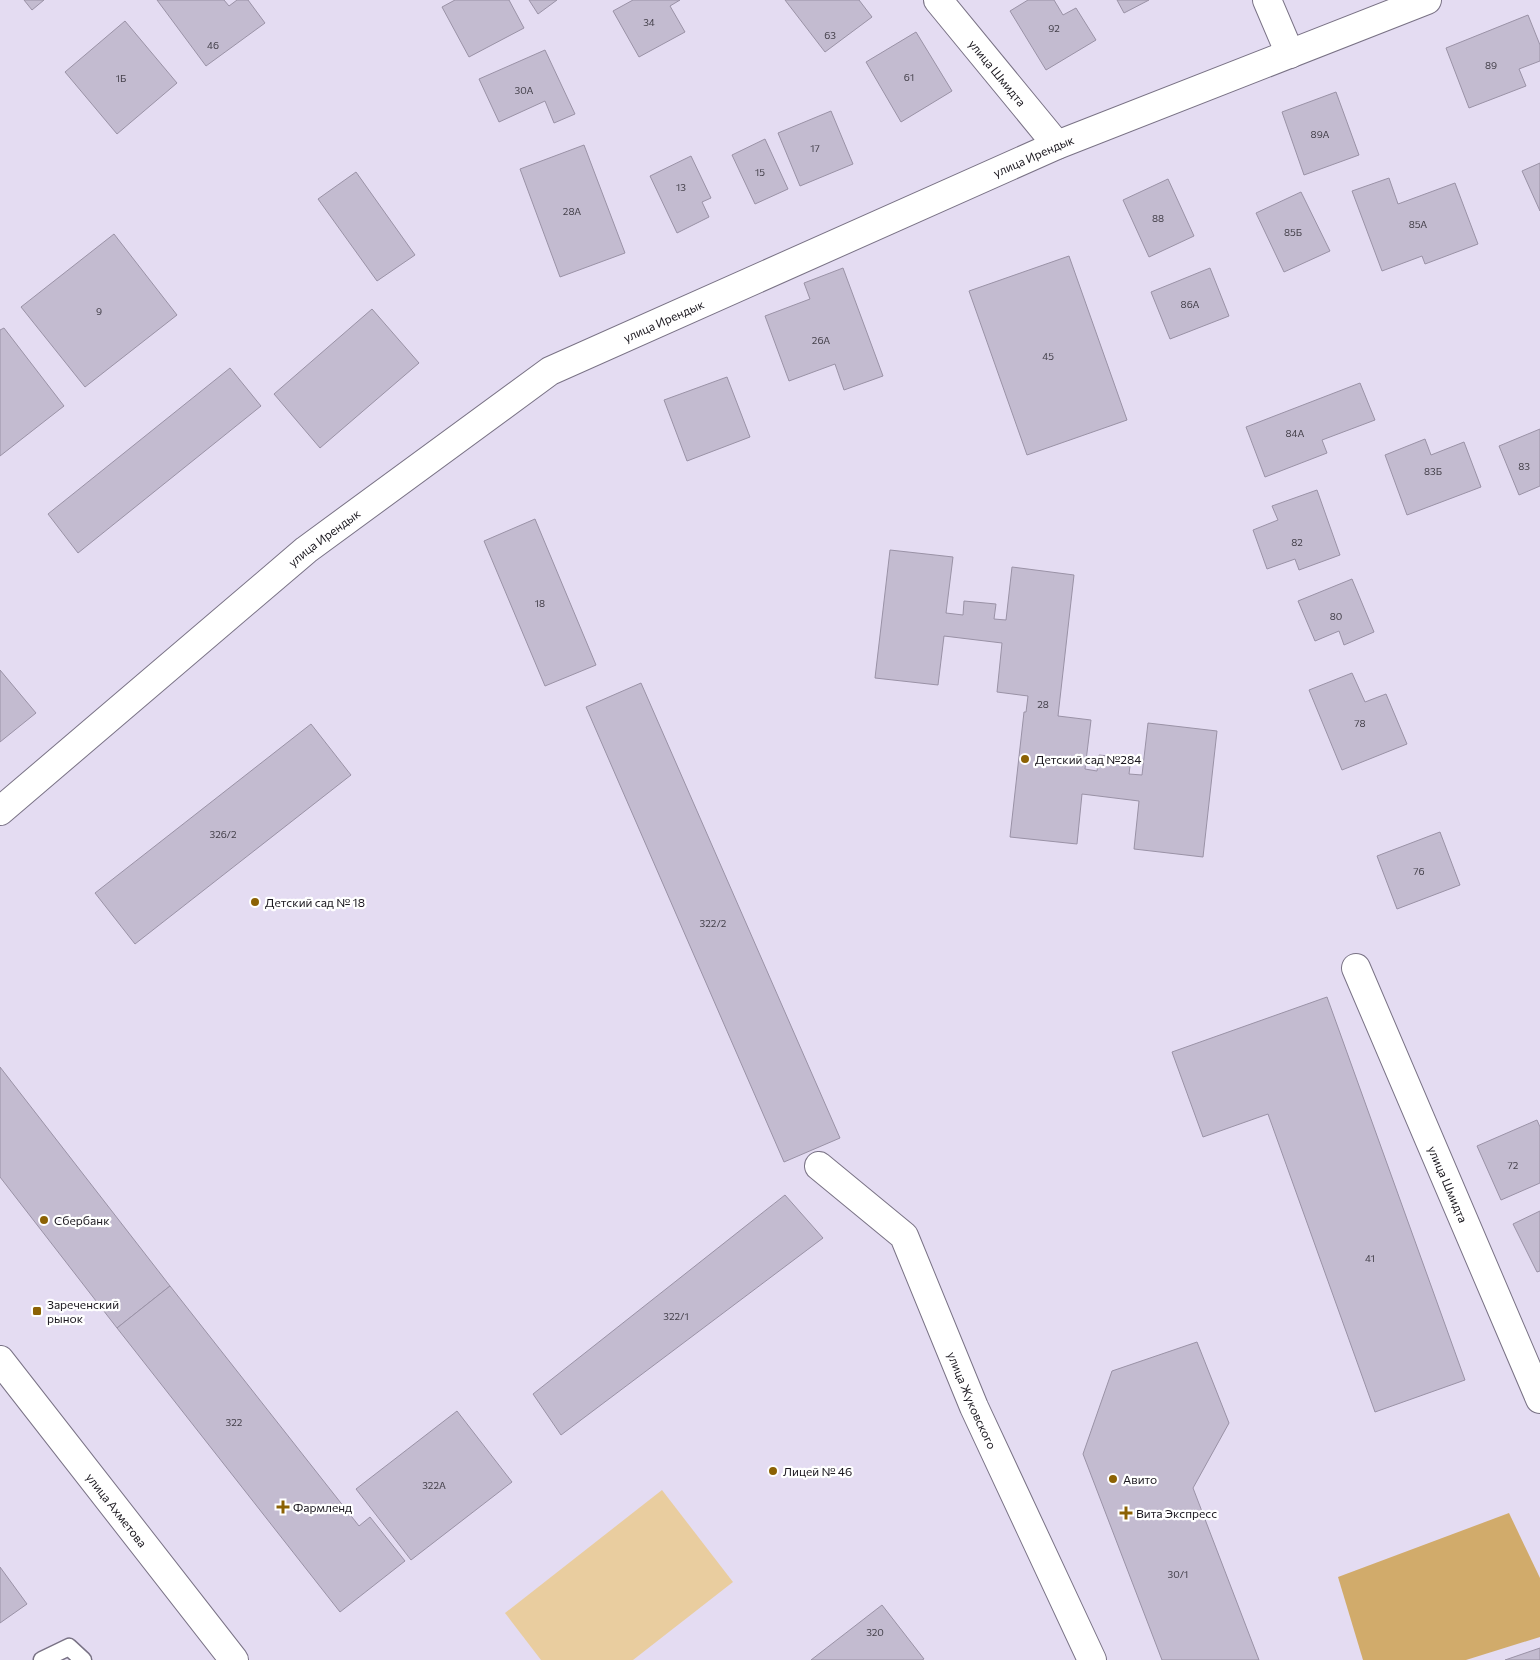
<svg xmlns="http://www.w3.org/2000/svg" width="1540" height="1660" font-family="Commissioner,sans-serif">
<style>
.green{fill:#e9cd9f}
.forest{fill:#d1ab6b}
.building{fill:#c3bbd0;stroke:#9a92a6}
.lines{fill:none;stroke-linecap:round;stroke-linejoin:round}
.service-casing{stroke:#797285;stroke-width:19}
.minor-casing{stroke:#797285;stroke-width:30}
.secondary-casing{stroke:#797285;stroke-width:30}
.service{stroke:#fff;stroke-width:16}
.minor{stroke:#fff;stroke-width:28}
.secondary{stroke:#fff;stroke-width:28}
.poi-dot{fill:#8c6204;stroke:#fff;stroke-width:2}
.labels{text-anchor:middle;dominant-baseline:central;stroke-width:4.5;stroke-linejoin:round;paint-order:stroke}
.number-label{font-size:10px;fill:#44404a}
.street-label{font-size:12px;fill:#1a171e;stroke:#fff}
.poi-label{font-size:12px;fill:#1a171e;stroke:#fff;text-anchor:start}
</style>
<rect width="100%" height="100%" fill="#e4dcf2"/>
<polygon class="green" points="662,1490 733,1582 633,1660 541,1660 505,1613"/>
<polygon class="forest" points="1509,1513 1540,1578 1540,1637 1466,1660 1363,1660 1338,1577"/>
<g class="building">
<polygon points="24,0 44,0 32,10"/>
<polygon points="157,0 224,0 229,6 237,0 248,0 265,23 206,66"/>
<polygon points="455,0 509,0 524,28 469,57 442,7"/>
<polygon points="529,0 557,0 538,14"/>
<polygon points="633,0 680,0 670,6 685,32 639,57 613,11"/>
<polygon points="785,0 859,0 872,17 825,52"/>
<polygon points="1028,0 1054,0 1063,15 1076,8 1096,40 1046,70 1010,11"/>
<polygon points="1117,0 1149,0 1124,13"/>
<polygon points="1528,15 1540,45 1540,61 1519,69 1526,86 1469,108 1446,48"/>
<polygon points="125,21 177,83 117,134 65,72"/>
<polygon points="916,32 952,91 901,122 866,62"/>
<polygon points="545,50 575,114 554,123 545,101 499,122 479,79"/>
<polygon points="1336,92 1359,155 1304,175 1282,112"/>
<polygon points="831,111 853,164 800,186 778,133"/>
<polygon points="765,139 788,189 755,204 732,155"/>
<polygon points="584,145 625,253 560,277 520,169"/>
<polygon points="691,156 711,198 702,202 709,217 677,233 650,176"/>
<polygon points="1540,163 1540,211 1522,171"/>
<polygon points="356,172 415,255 377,281 318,199"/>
<polygon points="1389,178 1398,204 1455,183 1478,244 1425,264 1422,256 1382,271 1352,191"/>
<polygon points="1168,179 1194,236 1149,257 1123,200"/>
<polygon points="1301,192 1330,251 1284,272 1256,213"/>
<polygon points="114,234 177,315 85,387 21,307"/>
<polygon points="1069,256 1127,420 1027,455 969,291"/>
<polygon points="843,268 883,376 844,390 835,364 789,381 765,316 810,299 804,283"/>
<polygon points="1210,268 1229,316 1170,339 1151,292"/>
<polygon points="372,309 419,363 320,448 274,394"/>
<polygon points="4,328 64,406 0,456 0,330"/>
<polygon points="230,368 261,406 78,553 48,514"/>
<polygon points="727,377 750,437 687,461 664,400"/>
<polygon points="1360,383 1375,420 1322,440 1327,453 1265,477 1246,427"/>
<polygon points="1540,429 1540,486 1519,495 1499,446"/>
<polygon points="1425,439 1431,455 1464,442 1481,487 1407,515 1385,455"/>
<polygon points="1317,490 1340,555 1299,570 1295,559 1267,569 1253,530 1278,520 1272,506"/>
<polygon points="535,519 596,665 545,686 484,541"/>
<polygon points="890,550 953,557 946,613 963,615 964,601 996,604 994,619 1006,620 1012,567 1074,575 1058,716 1091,720 1085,769 1097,771 1099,755 1131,758 1129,774 1142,775 1148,723 1217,731 1203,857 1134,849 1139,801 1082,794 1077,844 1010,837 1024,712 1026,712 1028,696 997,692 1002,643 944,636 938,685 875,678"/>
<polygon points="1352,579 1374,632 1344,645 1339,631 1315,641 1298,601"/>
<polygon points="0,670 36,713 0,742"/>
<polygon points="1352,673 1365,702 1386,694 1407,744 1342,770 1309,690"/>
<polygon points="641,683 840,1138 784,1162 586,707"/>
<polygon points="311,724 351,775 135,944 95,893"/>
<polygon points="1440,832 1460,885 1397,909 1377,856"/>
<polygon points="1327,997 1465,1380 1375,1412 1268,1114 1203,1137 1172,1052"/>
<polygon points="0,1067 170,1286 117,1328 0,1177"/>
<polygon points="1537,1120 1540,1127 1540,1183 1501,1200 1477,1146"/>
<polygon points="785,1195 823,1238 561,1435 533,1394"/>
<polygon points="1540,1211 1540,1271 1537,1272 1513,1224"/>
<polygon points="170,1286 359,1526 370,1517 405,1561 340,1612 117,1328"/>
<polygon points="1197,1342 1229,1423 1193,1488 1259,1660 1162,1660 1083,1454 1112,1371"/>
<polygon points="457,1411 512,1482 411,1560 356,1489"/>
<polygon points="0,1567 27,1604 0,1623"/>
<polygon points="882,1605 924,1659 922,1660 811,1660"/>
<polygon points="1540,1648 1540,1660 1505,1660"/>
</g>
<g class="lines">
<g class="service-casing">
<polyline id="service" points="42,1660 69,1647 83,1660"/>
</g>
<g class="minor-casing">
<g id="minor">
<path id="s1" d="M938,0l119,145"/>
<polyline points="1267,0 1290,54"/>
<path id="s2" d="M0,811l306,-261 244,-179 507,-226 370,-145"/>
<path id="s3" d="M1356,968l184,431"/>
<path id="s4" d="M819,1166l85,70 70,171 118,253"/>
</g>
</g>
<g class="secondary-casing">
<g id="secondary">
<path id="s5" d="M0,1360l234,300"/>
</g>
</g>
<use href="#service" class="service"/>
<use href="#minor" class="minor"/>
<use href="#secondary" class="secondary"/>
</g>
<g class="poi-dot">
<circle cx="1025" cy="759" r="5"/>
<circle cx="255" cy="902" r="5"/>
<circle cx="44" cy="1220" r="5"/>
<rect x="32" y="1306" width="10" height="10" rx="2.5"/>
<circle cx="773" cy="1471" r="5"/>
<circle cx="1113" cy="1479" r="5"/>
<path d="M280.5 1499.5h5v5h5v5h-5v5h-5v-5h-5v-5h5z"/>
<path d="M1123.5 1505.5h5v5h5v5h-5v5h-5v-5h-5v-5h5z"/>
</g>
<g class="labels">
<g class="number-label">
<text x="649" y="22">34</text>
<text x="1054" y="28">92</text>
<text x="830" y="35">63</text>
<text x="213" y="45">46</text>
<text x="1491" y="65">89</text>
<text x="909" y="77">61</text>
<text x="121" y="78">1Б</text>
<text x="524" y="90">30А</text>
<text x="1320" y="134">89А</text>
<text x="815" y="148">17</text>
<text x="760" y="172">15</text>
<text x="681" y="187">13</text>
<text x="572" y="211">28А</text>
<text x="1158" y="218">88</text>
<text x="1418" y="224">85А</text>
<text x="1293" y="232">85Б</text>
<text x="1190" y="304">86А</text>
<text x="99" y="311">9</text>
<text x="821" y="340">26А</text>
<text x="1048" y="356">45</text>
<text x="1295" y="433">84А</text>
<text x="1524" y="466">83</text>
<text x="1433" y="471">83Б</text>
<text x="1297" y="542">82</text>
<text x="540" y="603">18</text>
<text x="1336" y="616">80</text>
<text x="1043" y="704">28</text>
<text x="1360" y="723">78</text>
<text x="223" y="834">326/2</text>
<text x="1419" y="871">76</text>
<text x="713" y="923">322/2</text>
<text x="1513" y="1165">72</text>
<text x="1370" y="1258">41</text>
<text x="676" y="1316">322/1</text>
<text x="234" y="1422">322</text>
<text x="434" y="1485">322A</text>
<text x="1178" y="1574">30/1</text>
<text x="875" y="1632">320</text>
</g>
<g class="street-label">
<text stroke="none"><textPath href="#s1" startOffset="94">улица Шмидта</textPath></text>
<text stroke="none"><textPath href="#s2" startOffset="1234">улица Ирендык</textPath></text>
<text stroke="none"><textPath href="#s2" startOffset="829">улица Ирендык</textPath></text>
<text stroke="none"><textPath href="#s2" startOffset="424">улица Ирендык</textPath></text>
<text stroke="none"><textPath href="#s3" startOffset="235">улица Шмидта</textPath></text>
<text stroke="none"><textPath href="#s4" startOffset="288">улица Жуковского</textPath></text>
<text stroke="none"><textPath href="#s5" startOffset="190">улица Ахметова</textPath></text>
</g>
<g class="poi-label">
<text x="1035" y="759">Детский сад №284</text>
<text x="265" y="902">Детский сад № 18</text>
<text x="54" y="1220">Сбербанк</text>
<text x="47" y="1304">Зареченский<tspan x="47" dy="14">рынок</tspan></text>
<text x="783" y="1471">Лицей № 46</text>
<text x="1123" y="1479">Авито</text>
<text x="293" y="1507">Фармленд</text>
<text x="1136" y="1513">Вита Экспресс</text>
</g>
</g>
</svg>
